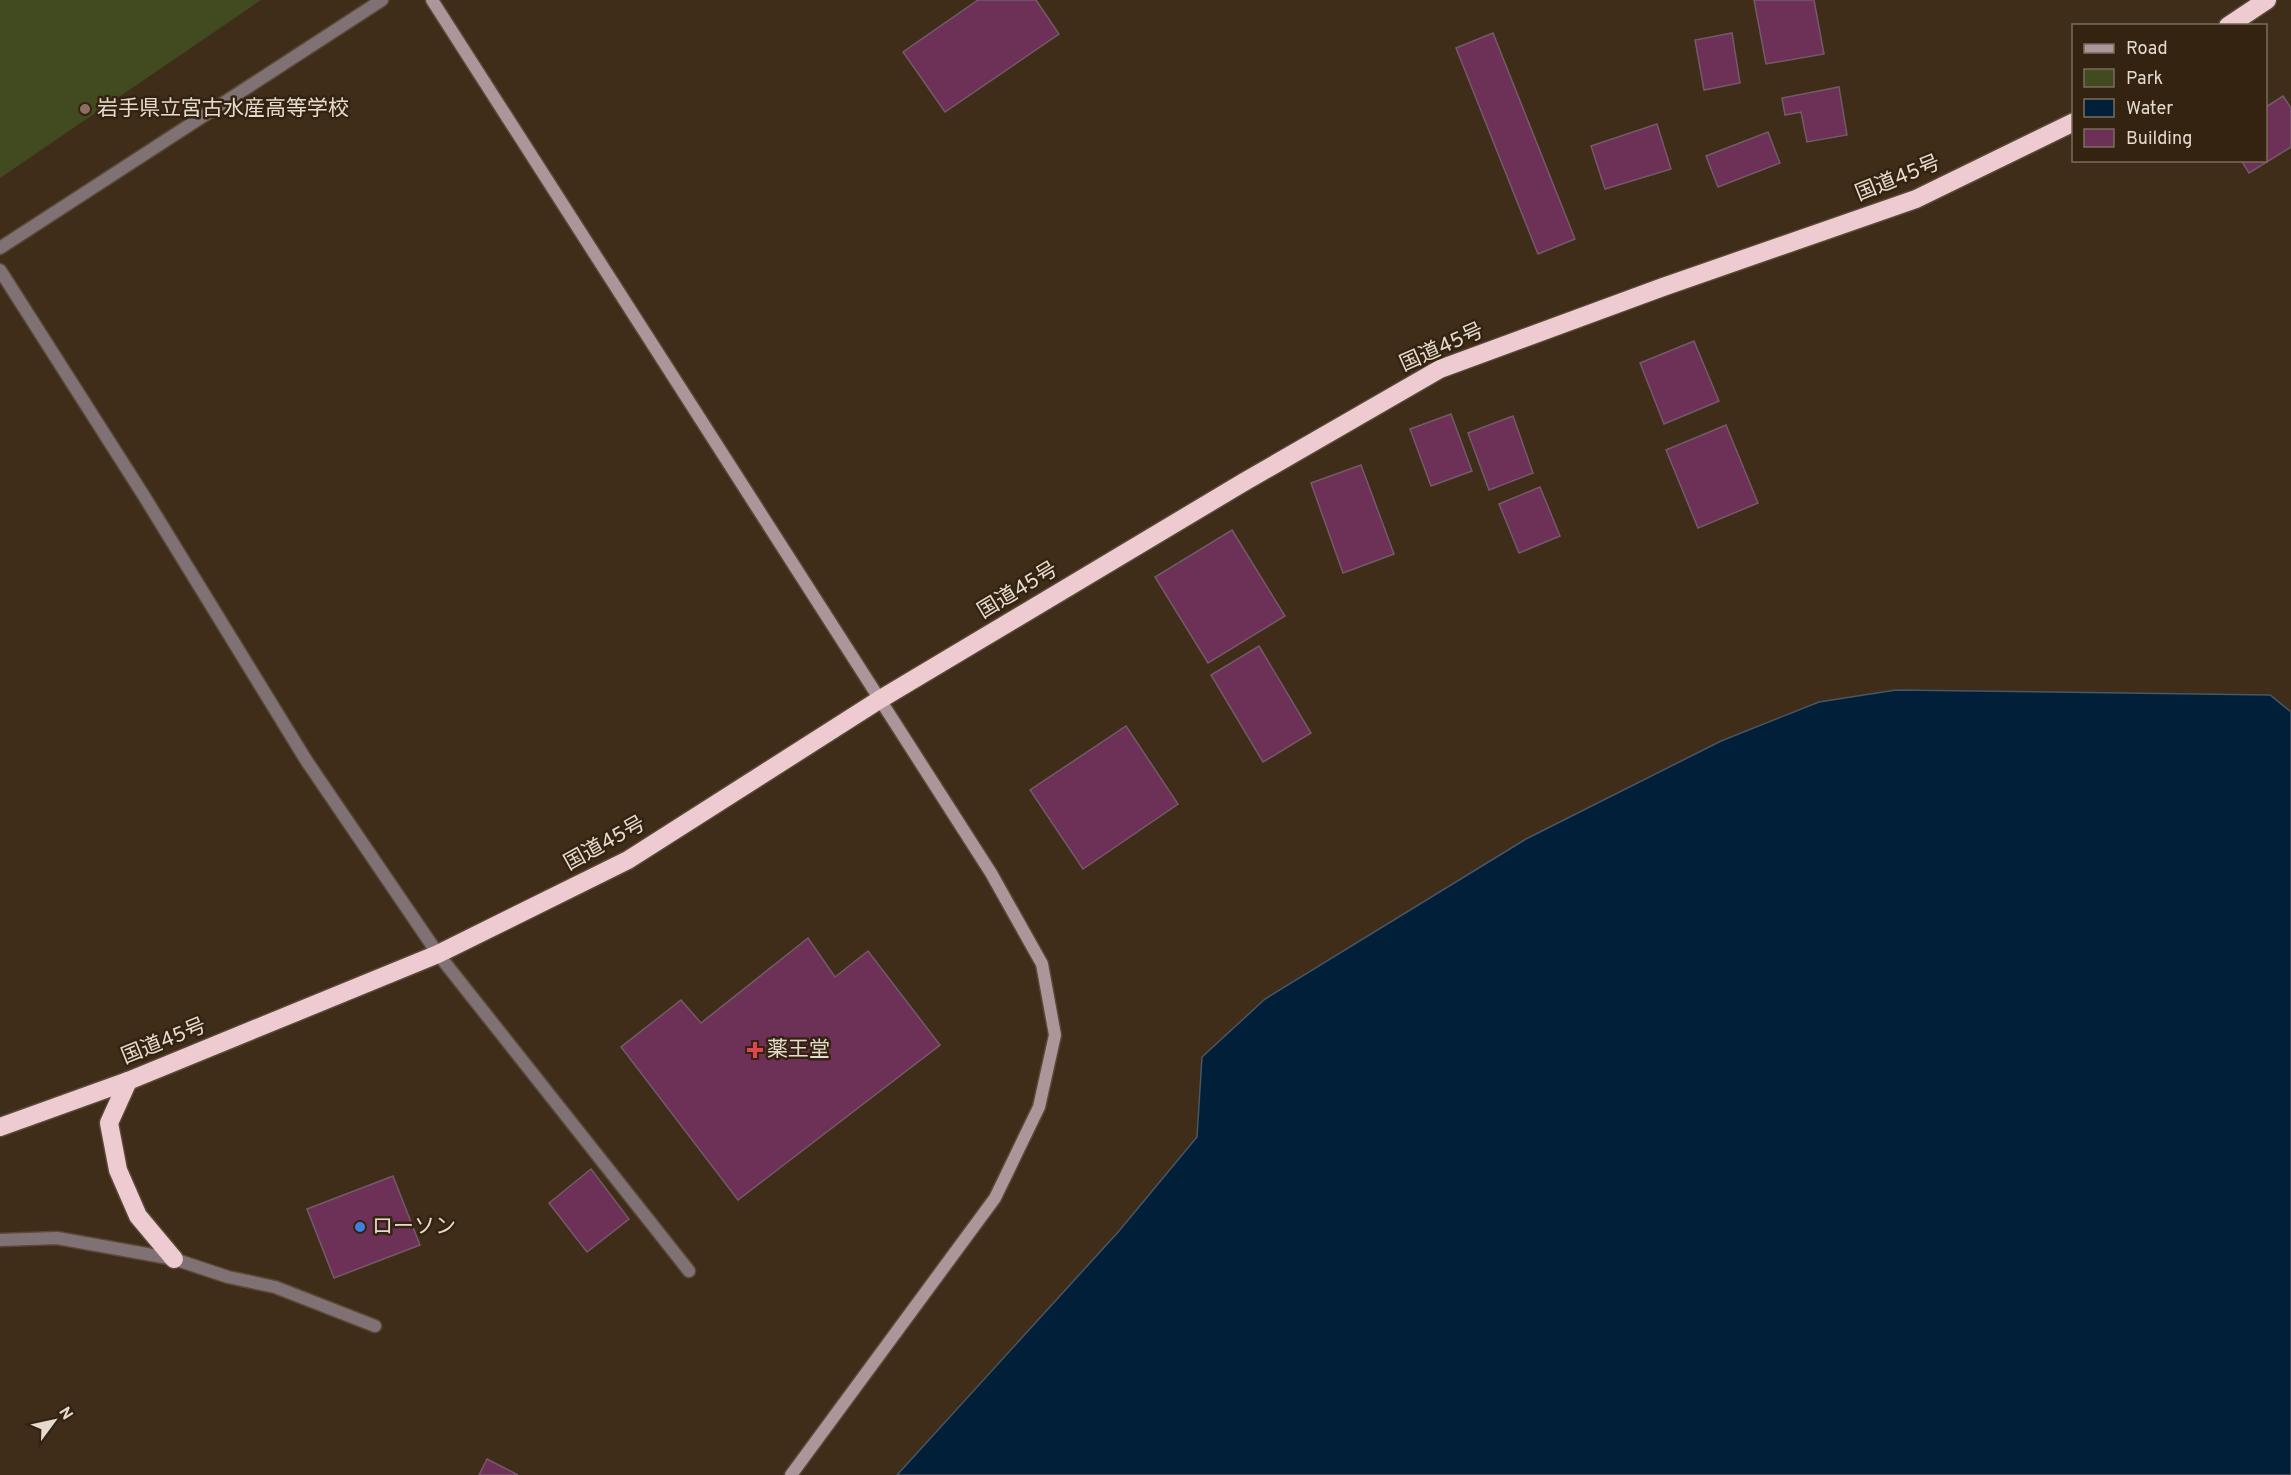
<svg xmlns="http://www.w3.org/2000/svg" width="2291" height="1475" font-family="Overpass,'Noto Sans JP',sans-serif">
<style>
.green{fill:#424b20}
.water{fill:#021f39;stroke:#465766;stroke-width:1.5}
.building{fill:#6d3057;stroke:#745a69;stroke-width:1.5}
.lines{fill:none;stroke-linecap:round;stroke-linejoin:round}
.street-casing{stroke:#5a4937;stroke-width:15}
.secondary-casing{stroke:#5a4937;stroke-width:15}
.highway-casing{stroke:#5a4937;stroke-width:21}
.street{stroke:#807274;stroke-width:12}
.secondary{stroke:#ac969a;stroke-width:12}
.highway{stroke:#eecbd1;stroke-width:18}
.education-dot{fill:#8d6e63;stroke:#342310;stroke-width:2}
.health-dot{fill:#e0444e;stroke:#342310;stroke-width:2}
.shop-dot{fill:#3f7fe0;stroke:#342310;stroke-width:2}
.labels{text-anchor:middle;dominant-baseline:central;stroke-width:5;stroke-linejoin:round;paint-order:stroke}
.poi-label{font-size:21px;fill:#e5dace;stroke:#342310;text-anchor:start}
.street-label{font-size:21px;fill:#e5dace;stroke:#342310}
</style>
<rect width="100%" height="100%" fill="#3f2d1a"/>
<polygon class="green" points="0,0 261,0 0,178"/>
<polygon class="water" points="1896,690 2270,695 2291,712 2291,1475 897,1475 1119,1231 1197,1137 1202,1057 1265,999 1526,839 1721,741 1819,702"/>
<g class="building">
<polygon points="978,0 1036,0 1059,34 945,112 903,52"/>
<polygon points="1754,0 1814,0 1824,54 1766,64"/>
<polygon points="1493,33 1575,239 1538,254 1456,48"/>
<polygon points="1732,33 1740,83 1704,90 1695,40"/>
<polygon points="1839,87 1847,135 1807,142 1801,112 1785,115 1782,98"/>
<polygon points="2283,96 2291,108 2291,147 2249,173 2241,160 2266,160 2266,107"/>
<polygon points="1657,124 1671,169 1605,189 1591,146"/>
<polygon points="1768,132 1780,163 1718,187 1706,156"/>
<polygon points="1694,341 1719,401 1664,424 1640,363"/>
<polygon points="1451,414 1472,471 1431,486 1410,429"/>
<polygon points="1513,416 1533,473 1489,490 1468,433"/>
<polygon points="1726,425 1758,503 1698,528 1666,450"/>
<polygon points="1361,465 1394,554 1343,573 1311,483"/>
<polygon points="1540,487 1560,536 1519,553 1499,504"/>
<polygon points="1232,530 1285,616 1208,663 1155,577"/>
<polygon points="1259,646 1311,733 1263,762 1211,675"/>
<polygon points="1126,726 1178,804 1083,869 1030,790"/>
<polygon points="808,938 835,977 868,951 940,1045 738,1200 621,1047 681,1000 701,1023"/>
<polygon points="591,1169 629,1219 587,1252 549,1203"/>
<polygon points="393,1176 420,1245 334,1278 307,1209"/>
<polygon points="487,1459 518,1475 479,1475"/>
</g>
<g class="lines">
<g class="street-casing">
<g id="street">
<polyline points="0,248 382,0"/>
<polyline points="0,270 144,496 306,760 438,954 689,1271"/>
<polyline points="0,1240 57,1238 174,1259 228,1277 275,1287 375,1326"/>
</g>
</g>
<g class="secondary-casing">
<polyline id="secondary" points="432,0 991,873 1042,964 1055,1035 1039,1107 995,1198 791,1475"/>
</g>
<g class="highway-casing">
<g id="highway">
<polyline points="2228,26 2267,0"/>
<polyline points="128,1081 109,1123 118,1170 138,1216 174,1259"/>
<polyline points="0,1127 128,1081 438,954 628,860 879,700 1244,482 1440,369 1663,287 1916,199 2074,122"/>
</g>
</g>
<use href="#street" class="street"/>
<use href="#secondary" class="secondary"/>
<use href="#highway" class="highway"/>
</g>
<circle class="education-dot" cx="85" cy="109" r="6"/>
<path class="health-dot" d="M752 1041h6v6h6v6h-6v6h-6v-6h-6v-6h6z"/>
<circle class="shop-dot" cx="360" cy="1227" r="6"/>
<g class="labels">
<g class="poi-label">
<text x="97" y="109">岩手県立宮古水産高等学校</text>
<text x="767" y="1050">薬王堂</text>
<text x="372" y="1227">ローソン</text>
</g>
<g class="street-label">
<text transform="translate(1898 179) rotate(-22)">国道45号</text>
<text transform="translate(1442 348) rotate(-24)">国道45号</text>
<text transform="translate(1018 591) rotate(-31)">国道45号</text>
<text transform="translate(605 844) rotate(-29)">国道45号</text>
<text transform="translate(164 1042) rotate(-22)">国道45号</text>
</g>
</g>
<rect x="2072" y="24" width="195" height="138" fill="#342310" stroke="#7b6c5c" stroke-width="1.5"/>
<rect x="2084" y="44" width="30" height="9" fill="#ac969a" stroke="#7b6c5c" stroke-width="1.5"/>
<text x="2126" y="54" font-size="18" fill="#e5dace">Road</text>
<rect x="2084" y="69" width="30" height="18" fill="#424b20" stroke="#7b6c5c" stroke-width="1.5"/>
<text x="2126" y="84" font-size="18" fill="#e5dace">Park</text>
<rect x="2084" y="99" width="30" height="18" fill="#021f39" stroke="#7b6c5c" stroke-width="1.5"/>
<text x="2126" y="114" font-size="18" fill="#e5dace">Water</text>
<rect x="2084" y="129" width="30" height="18" fill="#6d3057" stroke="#7b6c5c" stroke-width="1.5"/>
<text x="2126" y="144" font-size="18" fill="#e5dace">Building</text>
<g transform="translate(54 1421) rotate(57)" stroke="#342310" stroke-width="4.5" paint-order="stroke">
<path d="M0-4.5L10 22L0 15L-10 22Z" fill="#e5dace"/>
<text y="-9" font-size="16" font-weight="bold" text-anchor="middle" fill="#e5dace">N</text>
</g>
</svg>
